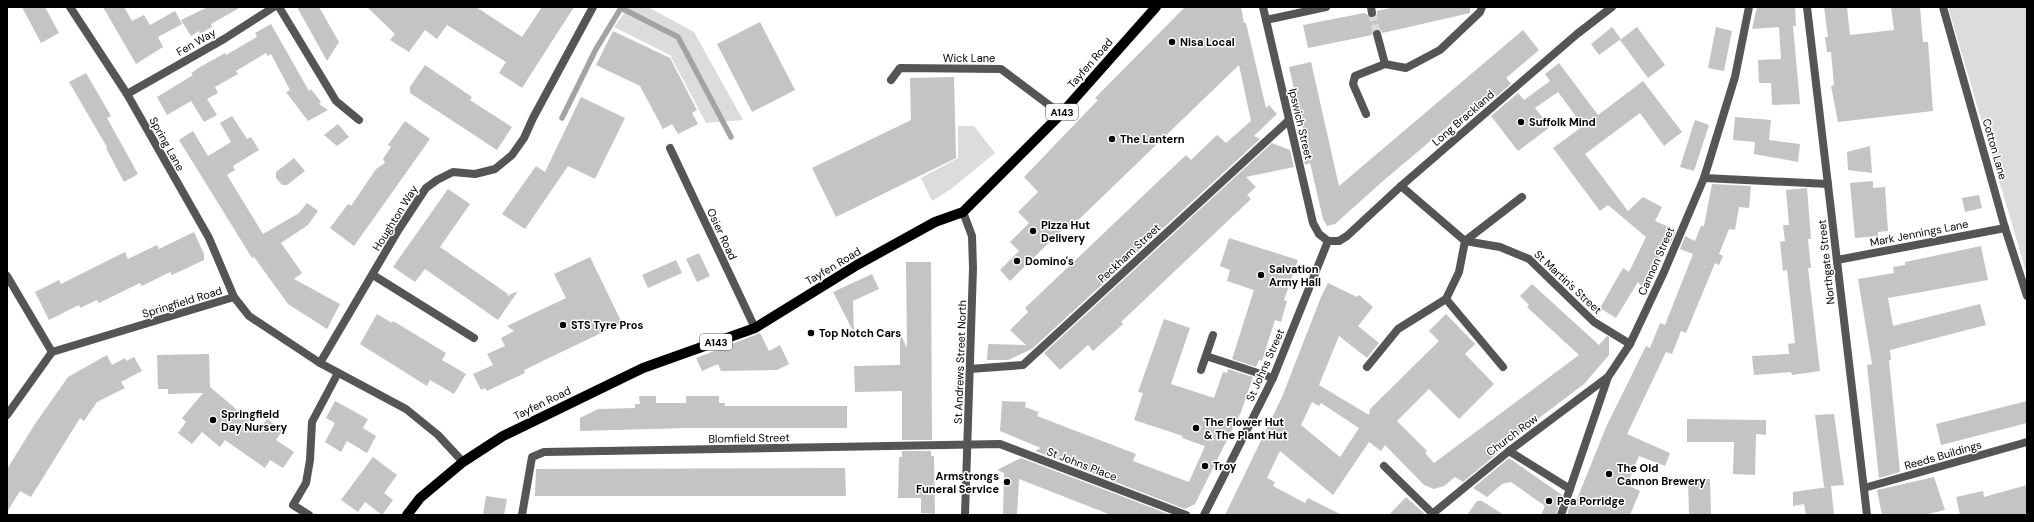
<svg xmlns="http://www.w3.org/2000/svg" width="2034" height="522" font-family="'DM Sans',sans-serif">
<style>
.green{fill:#dcdcdc}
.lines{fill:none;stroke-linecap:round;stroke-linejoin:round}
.stream{stroke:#a3a3a3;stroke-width:5.5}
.building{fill:#c4c4c4;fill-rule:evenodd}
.minor-tunnel{stroke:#d9d9d9;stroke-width:8;stroke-dasharray:8 4;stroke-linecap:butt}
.minor{stroke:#555;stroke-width:8}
.tertiary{stroke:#555;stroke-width:8}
.primary{stroke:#000;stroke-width:10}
.poi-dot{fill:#000;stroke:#fff;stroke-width:1.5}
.labels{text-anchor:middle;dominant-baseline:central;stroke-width:3;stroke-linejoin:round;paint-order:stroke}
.shield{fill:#fff;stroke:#4c4c4c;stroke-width:1}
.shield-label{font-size:10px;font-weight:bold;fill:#000}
.street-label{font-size:11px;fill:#000;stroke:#fff}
.poi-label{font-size:11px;font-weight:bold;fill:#000;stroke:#fff;text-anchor:start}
</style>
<rect width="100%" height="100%" fill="#fff"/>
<g class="green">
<polygon points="629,7 648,7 694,32 743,120 706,123 670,55 614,27"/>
<polygon points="1948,7 2027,7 2027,275"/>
<polygon points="958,126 974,126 995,153 951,189 932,201 921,178 958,158"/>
</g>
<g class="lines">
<g class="stream">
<polyline points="622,7 621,8 678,37 731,137"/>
<polyline points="562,118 596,49 621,8"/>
</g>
</g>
<g class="building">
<polygon points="22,7 45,7 59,33 41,43"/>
<polygon points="103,7 124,7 132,21 144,15 150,25 175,11 182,24 158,37 163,47 136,64"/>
<polygon points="208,7 241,7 211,24 212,27 200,34 199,31 191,36 181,20"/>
<polygon points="297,7 319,7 339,42 327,61"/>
<polygon points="367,7 476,7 522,37 542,7 574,7 522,88 499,73 506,62 447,25 437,39 425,30 409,52 390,40 395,34"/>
<polygon points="1185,7 1241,7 1244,23 1246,23 1266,108 1269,105 1277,114 1254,136 1260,139 1032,349 1008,360 987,360 988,344 1026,345 1010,330 1028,312 1025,308 1186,155 1191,160 1217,135 1226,143 1251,121 1239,65 1071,227 1068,224 1010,281 1000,270 1019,251 1010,242 1029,223 1018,212 1038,192 1024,177 1098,100 1095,98"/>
<polygon points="1395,7 1470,7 1470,13 1387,32 1382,33 1381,30 1376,29 1373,30 1372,35 1308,48 1303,25 1364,13 1373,18 1377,15 1377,11"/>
<polygon points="1757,7 1795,7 1796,26 1793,26 1800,104 1772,105 1771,83 1759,83 1758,60 1781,59 1779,27 1752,29"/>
<polygon points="1824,7 1847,7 1850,35 1894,30 1891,7 1920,7 1923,42 1928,42 1933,111 1838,122 1831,86 1834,85 1831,52 1827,52 1825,37 1828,37"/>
<polygon points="760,22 795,90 752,112 717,44"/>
<polygon points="271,24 309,91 311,89 321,102 319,104 328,110 308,121 286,92 290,90 271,54 268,56 266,53 236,71 238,74 215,87 218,93 207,99 217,115 204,122 191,101 167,115 157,97 193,75 191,73 200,67 225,53 226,55 257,37 255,33"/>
<polygon points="1612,27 1621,39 1599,55 1591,44"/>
<polygon points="1637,27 1665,65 1648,78 1620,40"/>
<polygon points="1716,27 1732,31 1724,71 1708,68"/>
<polygon points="1523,30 1539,50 1506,78 1511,84 1484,107 1479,100 1383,181 1335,224 1327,226 1323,219 1310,163 1305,165 1303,154 1309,156 1289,67 1311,62 1339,186"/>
<polygon points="613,31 670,58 697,110 692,113 698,124 678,134 672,124 663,129 640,86 596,65"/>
<polygon points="1559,63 1598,115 1643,81 1682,132 1664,146 1640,113 1585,154 1628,211 1643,197 1662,207 1655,221 1676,230 1670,245 1667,244 1644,289 1638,282 1616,318 1600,308 1623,268 1629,272 1646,237 1608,205 1600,211 1553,148 1583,126 1558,92 1535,108 1550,127 1518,151 1491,116 1518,93 1524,100 1550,81 1545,74"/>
<polygon points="425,65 472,97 470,100 512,127 497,150 410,93 410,87"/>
<polygon points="86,73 111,116 107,118 138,174 124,182 106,148 107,147 69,82"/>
<polygon points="954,77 956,158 836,217 812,168 911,120 910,78"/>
<polygon points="581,97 625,118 595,179 568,166 525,229 502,214 536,166 545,172"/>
<polygon points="232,116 247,139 251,137 259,150 233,166 235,170 227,175 263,234 299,213 307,203 318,211 308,225 281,243 302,273 294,279 340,304 327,329 288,304 254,257 252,258 179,140 193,131 208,156 231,142 220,123"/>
<polygon points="1735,117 1771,120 1769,140 1800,144 1798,162 1754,154 1755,142 1733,140"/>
<polygon points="1695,120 1709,125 1694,171 1680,167"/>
<polygon points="405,121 430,139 354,246 330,228 348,204 351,206 376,169 385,163 383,159 391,147 388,145"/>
<polygon points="338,124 349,137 337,146 324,135"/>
<polygon points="1272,143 1290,150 1294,167 1246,177 1256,187 1247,195 1251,199 1121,322 1123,324 1093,351 1088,345 1060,370 1044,353"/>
<polygon points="1870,146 1872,173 1848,170 1847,152"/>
<polygon points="294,158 305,171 287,185 282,185 276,178 276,172"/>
<polygon points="1873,181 1873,188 1885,187 1888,231 1878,232 1878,236 1855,238 1850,183"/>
<polygon points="1712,184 1751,186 1749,208 1739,207 1735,230 1729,229 1719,254 1723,256 1719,265 1715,263 1686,333 1681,331 1672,354 1666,352 1627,434 1670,453 1665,466 1639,456 1627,485 1640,491 1630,515 1567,515 1571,502 1575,504 1607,425 1646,346 1650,348 1660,323 1665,325 1693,254 1680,249 1685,236 1695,241 1701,226 1704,226"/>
<polygon points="1807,188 1811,239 1808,239 1811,268 1808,268 1820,371 1792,375 1791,372 1754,375 1752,356 1789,354 1788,344 1795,343 1787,270 1783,271 1780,242 1785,241 1783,225 1789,225 1786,190"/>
<polygon points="448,189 470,204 440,247 508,294 507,296 518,291 498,320 425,269 415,282 393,267"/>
<polygon points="1979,195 1982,208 1965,212 1962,198"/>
<polygon points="194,232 204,254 204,260 172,275 170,272 142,286 140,283 99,303 97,300 80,308 79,305 49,320 35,292 59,280 61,284 125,252 128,259 157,245 159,249"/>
<polygon points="1229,238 1298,260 1284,300 1287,301 1281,322 1275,320 1262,361 1259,360 1256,367 1232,359 1254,290 1227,281 1230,270 1220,266"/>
<polygon points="1981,246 1988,280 1888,298 1893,326 1980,304 1986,325 1890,350 1891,360 1889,360 1900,472 1879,478 1867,365 1872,364 1858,279 1894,273 1893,267 1905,265 1905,262"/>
<polygon points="699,253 710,276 697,282 686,259"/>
<polygon points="590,257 622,323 524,370 525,373 487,391 485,388 481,390 473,374 493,365 487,354 505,346 501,338 514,331 507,326 566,298 554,274"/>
<polygon points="676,260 682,273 648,288 642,275"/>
<polygon points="906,262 931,262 932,440 902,440 902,391 855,392 854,366 900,365 900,333 907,348"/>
<polygon points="872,274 879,289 853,301 854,333 833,292"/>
<path d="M1328,283l29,14 2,-2 14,12 -15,19 21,17 -12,15 -28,-22 -20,49 50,30 1,-6 69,-68 -10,-10 17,-17 29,30 -10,10 29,30 -35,35 -30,-30 -32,32 30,30 -2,2 9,10 145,-108 -52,-48 2,-2 -9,-9 12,-12 67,61 8,-9 2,1v18l-25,29 -87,66 2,2 -36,30 -8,-5 -11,9 -10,3 -10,-4 -39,-40 -4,6 -12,-9 -36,53 -53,-44 -13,27 8,4 -2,4 32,17 3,-5 34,17h-117l57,-118 39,-100zM1312,402l7,4 2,-3 38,25 -19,29 -39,-32z"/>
<polygon points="377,314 392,323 393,321 446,353 442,360 466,374 454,394 430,380 427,386 360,344"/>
<polygon points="1164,319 1190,328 1171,384 1214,398 1223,372 1227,373 1228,369 1253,377 1241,412 1195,504 1185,509 1035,451 1041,448 1000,431 1002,401 1026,402 1025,407 1039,412 1037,416 1136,454 1133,461 1189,482 1205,446 1182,438 1183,436 1134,420 1143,393 1138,392"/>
<polygon points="760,333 769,351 780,345 789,364 777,370 721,371 718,364 702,371 696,358"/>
<polygon points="209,354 210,387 260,429 267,419 283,430 276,440 294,452 283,468 270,460 265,468 225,440 220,447 202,432 192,444 178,433 186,422 182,418 203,393 168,394 168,389 158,389 157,355"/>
<polygon points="107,355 112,365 125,358 126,361 134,357 142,371 121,382 125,388 97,402 84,421 80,418 31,497 20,491 7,512 7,469 35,424 68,377"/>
<polygon points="639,396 656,396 656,403 686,403 686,396 719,396 719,403 725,403 725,406 847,406 847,428 686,428 580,431 580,418 598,409 635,408 635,404 640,404"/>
<polygon points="335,401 368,419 363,428 376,436 367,453 347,441 341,452 325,442 335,423 326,418"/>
<polygon points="2027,401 2027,423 1941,445 1936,424"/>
<polygon points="1834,414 1844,485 1831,486 1834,515 1806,515 1804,504 1793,506 1793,492 1828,487 1824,487 1815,415"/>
<polygon points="1687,419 1766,420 1766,435 1756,434 1755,475 1733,474 1734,442 1687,442"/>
<polygon points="902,451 931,451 931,456 934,456 935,514 921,513 921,498 898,498 899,457 902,457"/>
<polygon points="373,457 397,475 384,493 393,500 382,515 365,502 358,512 341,500"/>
<polygon points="1021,458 1171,515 1111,515 1019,479 1017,515 1003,515 1004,473 997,470"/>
<polygon points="1509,458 1562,495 1556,515 1541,515 1545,506 1511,482 1502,484 1487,497 1473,488"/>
<polygon points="845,468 846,496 535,496 536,469"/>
<polygon points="1934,477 1945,510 1924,515 1882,515 1877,490"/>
<polygon points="1688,479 1710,479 1711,515 1689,515"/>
<polygon points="2027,485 2027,515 1960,515 1956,497 1983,491 1984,497"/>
<polygon points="486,496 507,499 504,515 483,515"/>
<polygon points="1406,497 1426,515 1389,515"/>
<polygon points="1477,501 1482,501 1504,515 1467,515"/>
</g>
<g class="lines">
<polyline class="minor-tunnel" points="1372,13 1377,34"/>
<g class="minor">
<polyline points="70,7 127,94 209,238 234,297 249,316 320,363 406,409 438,435 463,462"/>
<polyline points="279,7 336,101 359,120"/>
<polyline points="1263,7 1313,223 1319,234 1328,241"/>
<polyline points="1371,7 1372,13"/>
<polyline points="1943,7 2005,228 2027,296"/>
<polyline points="1266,20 1326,7"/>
<polyline points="1377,34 1385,64"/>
<polyline points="891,80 900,68 1001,69 1061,114"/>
<polyline points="127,94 224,39 274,7"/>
<polyline points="1366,114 1353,84 1355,76 1385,64 1406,68 1440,50 1480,12 1482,7"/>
<polyline points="670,148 755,328"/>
<polyline points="1704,178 1828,184"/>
<polyline points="1401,186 1465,241 1500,247 1529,259 1594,322 1630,344"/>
<polyline points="1328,241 1339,241 1347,236 1401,186 1577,34 1612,7"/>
<polyline points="1837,260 2005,228"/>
<polyline points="373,275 474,338"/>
<polyline points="7,276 52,352"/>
<polyline points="1446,299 1503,367"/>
<polyline points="1206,356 1273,378"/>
<polyline points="320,363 399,229 426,188 437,180 453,172 475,174 495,169 512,155 524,138 533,118 593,7"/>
<polyline points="1367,367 1398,329 1446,299 1459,272 1465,241 1522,197"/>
<polyline points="970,369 1023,365 1288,121"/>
<polyline points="1201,370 1213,335"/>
<polyline points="7,415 52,352 234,297"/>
<polyline points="1509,451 1570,489"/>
<polyline points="1384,466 1433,514"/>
<polyline points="1864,488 2027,442"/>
<polyline points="309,515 293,505 306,483 310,460 312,422 338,373"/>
<polyline points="522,515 532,457 544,452 1000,444 1186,515"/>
<polyline points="1204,515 1273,378 1328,241"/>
<polyline points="1431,515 1509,451 1608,377"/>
<polyline points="1561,515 1608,377 1630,344 1664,272 1704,178 1735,77 1749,7"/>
</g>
<g class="tertiary">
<polyline points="1807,7 1867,515"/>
<polyline points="963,212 972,236 973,268 965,515"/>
</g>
<polyline class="primary" points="407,515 420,498 463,462 503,436 643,368 755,328 857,265 935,222 963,212 1061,114 1156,7"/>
</g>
<g class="poi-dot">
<circle cx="1172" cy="42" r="4"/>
<circle cx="1521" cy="122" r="4"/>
<circle cx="1112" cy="139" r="4"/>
<circle cx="1033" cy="231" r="4"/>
<circle cx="1017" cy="261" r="4"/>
<circle cx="1261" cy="275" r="4"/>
<circle cx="563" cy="325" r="4"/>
<circle cx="811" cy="333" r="4"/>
<circle cx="213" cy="420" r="4"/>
<circle cx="1196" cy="428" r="4"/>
<circle cx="1205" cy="466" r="4"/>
<circle cx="1609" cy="474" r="4"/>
<circle cx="1007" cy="482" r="4"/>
<circle cx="1549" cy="501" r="4"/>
</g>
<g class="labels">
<g class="shield">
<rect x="1046" y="104" width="32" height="16" rx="3"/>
<rect x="700" y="334" width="32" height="16" rx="3"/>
</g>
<g class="shield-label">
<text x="1062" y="112">A143</text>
<text x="716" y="342">A143</text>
</g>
<g class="street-label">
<text transform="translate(196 42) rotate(-30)">Fen Way</text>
<text x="969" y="58">Wick Lane</text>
<text transform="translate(1090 63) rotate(-49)">Tayfen Road</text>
<text transform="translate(1463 118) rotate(-41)">Long Brackland</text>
<text transform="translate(1301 124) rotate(77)">Ipswich Street</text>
<text transform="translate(167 144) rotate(61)">Spring Lane</text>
<text transform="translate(1995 149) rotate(74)">Cotton Lane</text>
<text transform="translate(395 218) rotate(-58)">Houghton Way</text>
<text transform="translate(1919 233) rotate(-11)">Mark Jennings Lane</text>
<text transform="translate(722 234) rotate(65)">Osier Road</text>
<text transform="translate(1129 253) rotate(-43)">Peckham Street</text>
<text transform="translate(1656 261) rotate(-66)">Cannon Street</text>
<text transform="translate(1826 262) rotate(-96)">Northgate Street</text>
<text transform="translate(833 266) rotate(-31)">Tayfen Road</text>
<text transform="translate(1568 282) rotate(43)">St Martin's Street</text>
<text transform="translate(182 302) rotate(-17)">Springfield Road</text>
<text transform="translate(960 362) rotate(-88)">St Andrews Street North</text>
<text transform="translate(1265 365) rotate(-66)">St Johns Street</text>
<text transform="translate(542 403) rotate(-26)">Tayfen Road</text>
<text transform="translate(1512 435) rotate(-37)">Church Row</text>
<text transform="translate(749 438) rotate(-1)">Blomfield Street</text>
<text transform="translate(1943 455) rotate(-16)">Reeds Buildings</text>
<text transform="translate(1082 464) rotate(21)">St Johns Place</text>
</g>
<g class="poi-label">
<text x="1180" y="42">Nisa Local</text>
<text x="1529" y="122">Suffolk Mind</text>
<text x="1120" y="139">The Lantern</text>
<text x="1041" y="225">Pizza Hut<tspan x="1041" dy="13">Delivery</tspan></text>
<text x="1025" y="261">Domino's</text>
<text x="1269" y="269">Salvation<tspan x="1269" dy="13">Army Hall</tspan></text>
<text x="571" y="325">STS Tyre Pros</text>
<text x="819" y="333">Top Notch Cars</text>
<text x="221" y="414">Springfield<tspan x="221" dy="13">Day Nursery</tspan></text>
<text x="1204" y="422">The Flower Hut<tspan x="1204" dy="13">&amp; The Plant Hut</tspan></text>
<text x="1213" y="466">Troy</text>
<text x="1617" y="468">The Old<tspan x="1617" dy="13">Cannon Brewery</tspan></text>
<text x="999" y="476" text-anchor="end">Armstrongs<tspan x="999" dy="13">Funeral Service</tspan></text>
<text x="1557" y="501">Pea Porridge</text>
</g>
</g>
<rect width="2034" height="522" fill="none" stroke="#000000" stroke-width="16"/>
</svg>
